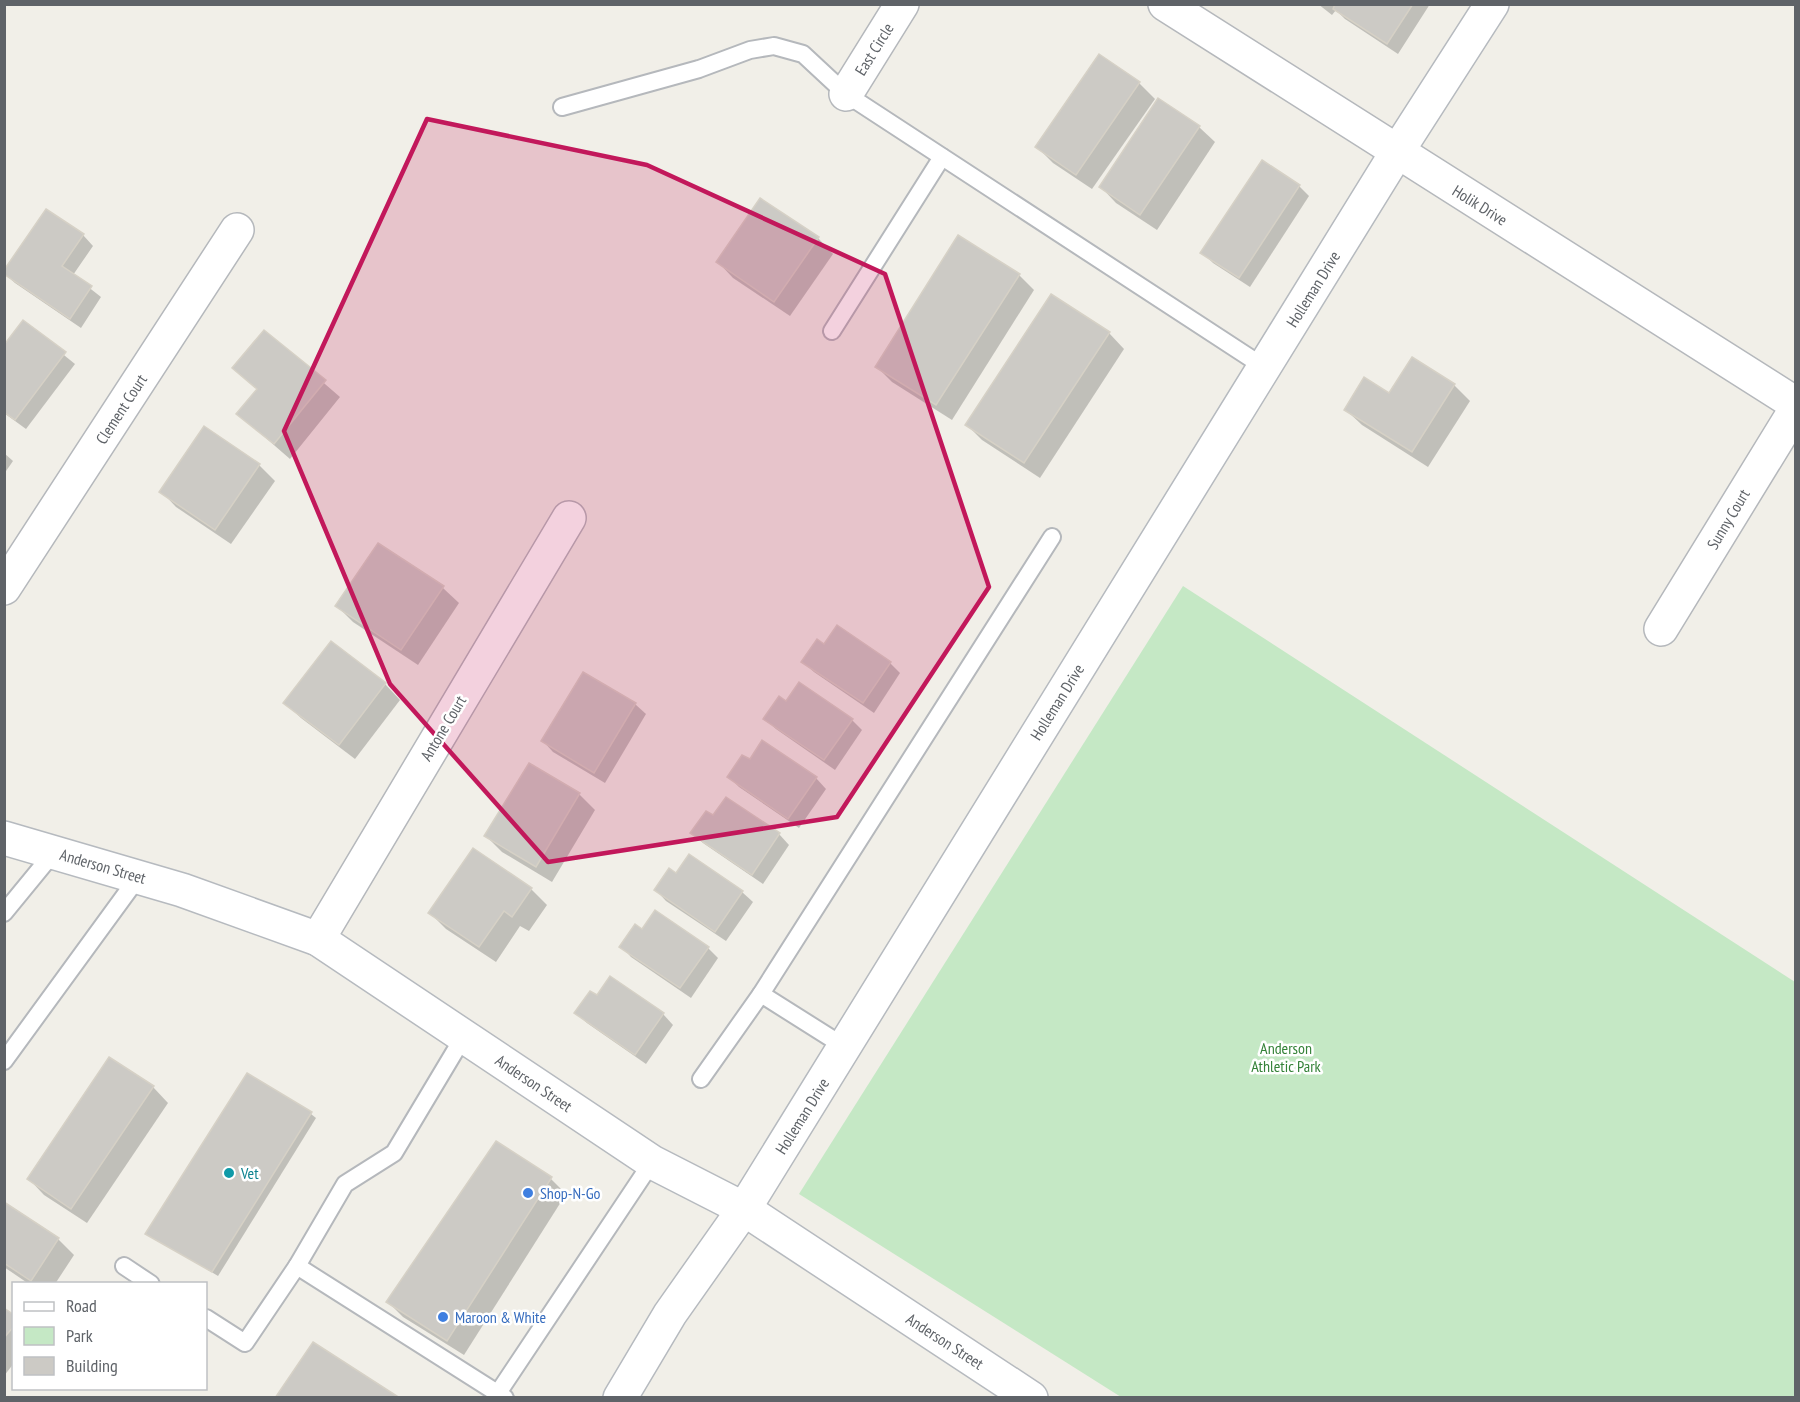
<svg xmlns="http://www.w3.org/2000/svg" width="1800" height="1402" font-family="'PT Sans Narrow',sans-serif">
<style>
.green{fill:#c5e8c5}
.shadow{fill:#0003}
.building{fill:#cccac5;stroke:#d6d1c6;stroke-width:1.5}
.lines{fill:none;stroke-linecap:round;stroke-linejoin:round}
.lane-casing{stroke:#b5b8bc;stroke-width:20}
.street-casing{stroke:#b5b8bc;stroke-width:36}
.secondary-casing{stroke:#b6babf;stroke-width:36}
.lane{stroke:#fff;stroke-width:16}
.street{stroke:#fff;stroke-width:33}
.secondary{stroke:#fff;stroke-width:33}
.marked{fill:#c2185b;fill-opacity:0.2;stroke:#c2185b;stroke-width:4.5;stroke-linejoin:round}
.culture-dot{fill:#0f9aa8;stroke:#fff;stroke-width:2}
.shop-dot{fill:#3f7fe0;stroke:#fff;stroke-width:2}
.labels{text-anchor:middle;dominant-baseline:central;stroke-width:5;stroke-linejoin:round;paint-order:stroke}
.street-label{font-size:16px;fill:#5f6368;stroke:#fff}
.park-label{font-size:16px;fill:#348238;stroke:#fff}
.culture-label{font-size:16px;fill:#0d838f;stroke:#fff;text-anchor:start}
.shop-label{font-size:16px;fill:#366cbe;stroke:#fff;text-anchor:start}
</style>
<rect width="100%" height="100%" fill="#f1efe8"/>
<polygon class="green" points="1183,586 1795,982 1795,1397 1121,1397 799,1194"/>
<g class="shadow">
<polygon points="1318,4 1430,4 1398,54 1345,19 1336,10 1332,15"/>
<polygon points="1139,83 1155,99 1092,189 1053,163 1037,147"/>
<polygon points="1199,127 1215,142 1157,230 1116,203 1101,187"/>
<polygon points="1299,186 1309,196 1250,287 1213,263 1202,252"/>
<polygon points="46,211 83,235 93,246 73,275 101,297 81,328 15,283 4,273"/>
<polygon points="818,238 833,254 790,316 733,278 718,262"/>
<polygon points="1019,275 1034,290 952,420 892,382 876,366"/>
<polygon points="23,322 75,364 26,429 4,413 4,347"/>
<polygon points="265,332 340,397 290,459 238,414 258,390 234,368"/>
<polygon points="1109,333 1124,349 1040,478 982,440 967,425"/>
<polygon points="1454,385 1470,401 1428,467 1362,425 1346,410 1390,395"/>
<polygon points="4,453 13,461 4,474"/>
<polygon points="259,465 275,481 231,544 176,507 161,491"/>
<polygon points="379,545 443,588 459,603 418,665 353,622 337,606"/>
<polygon points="824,646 890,663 900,673 874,713 814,672 803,662"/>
<polygon points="584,674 635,704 646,714 605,783 553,752 543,741"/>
<polygon points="385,684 400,700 355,759 301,718 285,703"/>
<polygon points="786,703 852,720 862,730 835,770 776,729 765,719"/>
<polygon points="750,761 816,778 826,789 799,828 739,787 729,777"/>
<polygon points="579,794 595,810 552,882 502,852 486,836"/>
<polygon points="713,817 779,834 789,845 763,884 703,843 692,833"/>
<polygon points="531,889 547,905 529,931 520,926 496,962 446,929 430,913"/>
<polygon points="656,890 742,892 753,902 726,941 666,901"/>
<polygon points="642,931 708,948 718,958 691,998 631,957 621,946"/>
<polygon points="597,998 663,1014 673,1025 646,1064 587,1023 576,1013"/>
<polygon points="153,1087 168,1103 87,1223 44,1195 29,1179"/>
<polygon points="311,1114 316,1118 218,1276 147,1233"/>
<polygon points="551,1179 566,1194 464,1355 403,1317 388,1302"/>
<polygon points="4,1203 58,1239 74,1255 55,1284 29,1284 4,1267"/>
<polygon points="4,1310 14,1317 14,1363 4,1376"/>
</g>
<g class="building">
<polygon points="1335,4 1413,4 1387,44 1333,9"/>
<polygon points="1099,54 1140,82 1076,175 1035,147"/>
<polygon points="1158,98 1200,126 1140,215 1099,187"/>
<polygon points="1262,160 1300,185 1239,278 1200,253"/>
<polygon points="760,198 819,237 774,302 716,262"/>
<polygon points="46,209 84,234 62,266 92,286 70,319 4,274 4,270"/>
<polygon points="958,235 1020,274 936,405 875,367"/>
<polygon points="1051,294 1110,332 1024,463 965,425"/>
<polygon points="23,320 66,352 15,420 4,412 4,345"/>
<polygon points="264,330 326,380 274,444 236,414 257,389 232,368"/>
<polygon points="1412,357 1455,384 1412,452 1344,410 1364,377 1389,393"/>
<polygon points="204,426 260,464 215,530 159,492"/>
<polygon points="378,543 444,586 401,650 335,606"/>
<polygon points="837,625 891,662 863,703 801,662 817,639 824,644"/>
<polygon points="331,641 386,683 339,745 283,703"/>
<polygon points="583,672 636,703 594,773 541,741"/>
<polygon points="799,682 853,719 824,760 763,719 779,696 786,701"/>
<polygon points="762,740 817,777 788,819 727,777 742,755 750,759"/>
<polygon points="529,763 580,793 536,867 484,836"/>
<polygon points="726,797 780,833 752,875 690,833 706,811 713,815"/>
<polygon points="473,848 532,888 512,917 504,911 479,947 428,913"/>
<polygon points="689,854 743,891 715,932 654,890 669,868 676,873"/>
<polygon points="655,910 709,947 680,988 619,947 635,924 642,929"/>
<polygon points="610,976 664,1013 635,1055 574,1013 590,991 597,995"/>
<polygon points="109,1057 154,1086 71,1209 27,1179"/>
<polygon points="247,1073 312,1112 212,1272 145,1234"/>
<polygon points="496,1141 552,1177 447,1341 386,1302"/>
<polygon points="4,1202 59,1238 31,1281 4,1263"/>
<polygon points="4,1308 14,1315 14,1326 4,1338"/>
<polygon points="313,1342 400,1398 275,1398"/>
</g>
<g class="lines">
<g class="lane-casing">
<g id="lane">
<polyline points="562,107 699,69 750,50 774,46 803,54 846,94 1264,367"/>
<polyline points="832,331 942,157"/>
<polyline points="4,913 54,852"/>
<polyline points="761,994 845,1047"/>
<polyline points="4,1061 139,876"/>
<polyline points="701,1079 761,994 1052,537"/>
<polyline points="124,1266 151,1284"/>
<polyline points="297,1266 505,1398"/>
<polyline points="206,1318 245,1343 297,1266 345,1184 394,1153 464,1036"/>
<polyline points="498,1393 652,1162"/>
</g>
</g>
<g class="street-casing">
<g id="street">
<polyline points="1165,4 1796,404"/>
<polyline points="846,94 902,4"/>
<polyline points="4,588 237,230"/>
<polyline points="1661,629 1796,409"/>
<polyline points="318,939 569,518"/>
</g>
</g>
<g class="secondary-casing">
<g id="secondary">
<polyline points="4,838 182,890 318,939 652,1162 744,1209 1031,1398"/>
<polyline points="620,1398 670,1314 744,1209 1397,152 1492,4"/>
</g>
</g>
<use href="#lane" class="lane"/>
<use href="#street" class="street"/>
<use href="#secondary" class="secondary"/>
</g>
<path class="marked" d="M427,119l220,46 238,109 104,313 -152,230 -289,45 -158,-178 -106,-253z"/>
<circle class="culture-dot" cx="229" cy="1173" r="6"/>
<g class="shop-dot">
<circle cx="528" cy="1193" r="6"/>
<circle cx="443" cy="1317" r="6"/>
</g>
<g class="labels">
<g class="street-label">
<text transform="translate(874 49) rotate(-58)">East Circle</text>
<text transform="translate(1480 205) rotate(32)">Holik Drive</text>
<text transform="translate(1313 289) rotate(-58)">Holleman Drive</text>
<text transform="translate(121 409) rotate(-57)">Clement Court</text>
<text transform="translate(1728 519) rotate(-59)">Sunny Court</text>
<text transform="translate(1057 702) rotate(-58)">Holleman Drive</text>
<text transform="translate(443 728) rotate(-59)">Antone Court</text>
<text transform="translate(103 866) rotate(16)">Anderson Street</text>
<text transform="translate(534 1083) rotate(34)">Anderson Street</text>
<text transform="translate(802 1116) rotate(-58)">Holleman Drive</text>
<text transform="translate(945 1341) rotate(33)">Anderson Street</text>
</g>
<g class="park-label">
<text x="1286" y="1048">Anderson<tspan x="1286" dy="18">Athletic Park</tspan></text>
</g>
<g class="culture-label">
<text x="241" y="1173">Vet</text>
</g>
<g class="shop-label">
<text x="540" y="1193">Shop-N-Go</text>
<text x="455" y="1317">Maroon &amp; White</text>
</g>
</g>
<rect width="1800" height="1402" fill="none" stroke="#5f6368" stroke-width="12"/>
<rect x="12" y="1282" width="195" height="108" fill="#ffffff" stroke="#bfc1c3" stroke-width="1.5"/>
<rect x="24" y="1302" width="30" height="9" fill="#ffffff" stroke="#bfc1c3" stroke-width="1.5"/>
<text x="66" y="1312" font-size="18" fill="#5f6368">Road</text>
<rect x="24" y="1327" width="30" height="18" fill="#c5e8c5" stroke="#bfc1c3" stroke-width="1.5"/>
<text x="66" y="1342" font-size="18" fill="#5f6368">Park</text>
<rect x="24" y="1357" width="30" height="18" fill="#cccac5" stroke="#bfc1c3" stroke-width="1.5"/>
<text x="66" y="1372" font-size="18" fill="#5f6368">Building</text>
</svg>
